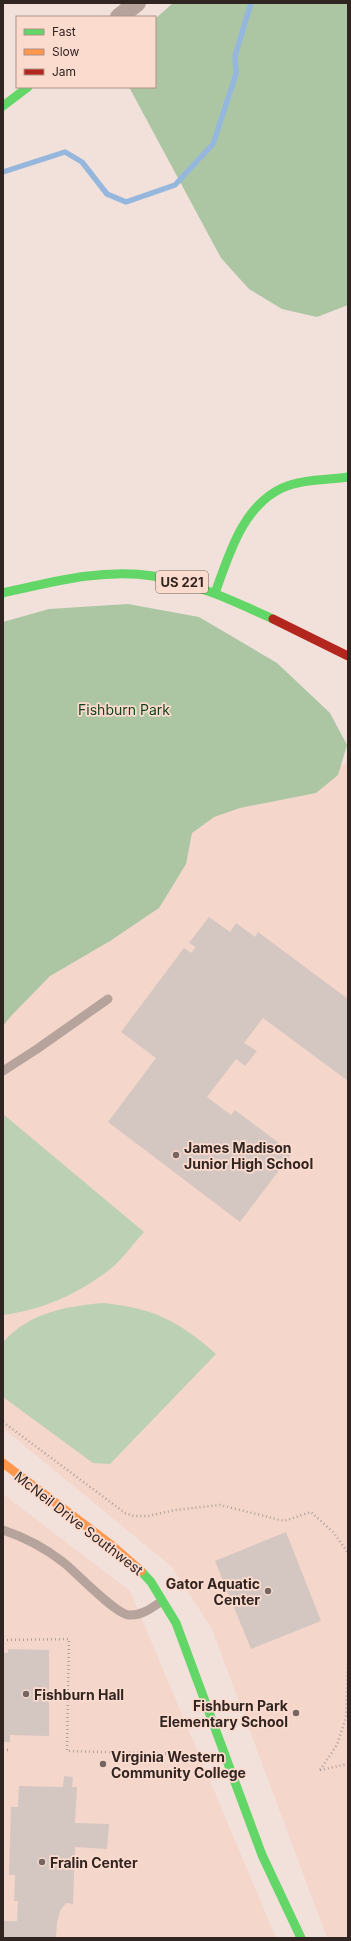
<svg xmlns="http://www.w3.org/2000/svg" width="351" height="1941" font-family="Inter,sans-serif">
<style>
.built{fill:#f4d6cb}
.green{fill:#bcd0b4}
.forest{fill:#acc6a4}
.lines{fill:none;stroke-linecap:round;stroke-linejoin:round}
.stream{stroke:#95b7dd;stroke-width:5.5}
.building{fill:#d4c6c1}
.path{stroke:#b0a09b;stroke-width:2.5;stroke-dasharray:1 3;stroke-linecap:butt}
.lane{stroke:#b6a49c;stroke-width:9}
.street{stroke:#b6a49c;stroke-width:18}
.fast{stroke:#63d668;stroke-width:9}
.slow{stroke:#ff974d;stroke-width:9}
.jam{stroke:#b3261e;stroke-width:9}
.poi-dot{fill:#756662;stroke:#fcdbcf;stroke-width:1.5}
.labels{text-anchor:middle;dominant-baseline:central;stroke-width:3.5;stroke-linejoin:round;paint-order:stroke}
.shield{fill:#fcdbcf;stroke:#6e5c55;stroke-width:1}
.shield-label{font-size:13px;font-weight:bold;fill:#312521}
.park-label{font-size:14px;fill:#123f1a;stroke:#fcdbcf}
.poi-label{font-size:14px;font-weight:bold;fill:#312521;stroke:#fcdbcf;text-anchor:start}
.street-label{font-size:14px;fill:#312521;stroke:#fcdbcf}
</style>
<rect width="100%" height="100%" fill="#f2e0da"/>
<g class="built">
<polygon points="348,763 348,1938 327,1938 212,1629 172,1567 3,1428 3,882"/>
<polygon points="3,1494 130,1591 276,1938 3,1938"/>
</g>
<g class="green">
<path d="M3,1114l141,118c-11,12 -22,28 -35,38 -31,24 -67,40 -106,45z"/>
<path d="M104,1303c52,6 74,18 112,51l-106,110 -17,-1 -90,-66v-55c27,-30 64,-36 101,-39z"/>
</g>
<g class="forest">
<polygon points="173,3 348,3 348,305 317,317 282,309 249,289 221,258 129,87 155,87 155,19"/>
<polygon points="128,604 199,617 277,663 330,713 347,745 338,775 316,793 240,808 214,817 192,833 186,864 159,908 110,941 50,976 11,1016 3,1026 3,622 49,609"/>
</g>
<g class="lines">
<polyline class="stream" points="3,172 65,152 82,162 107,194 126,202 175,185 213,144 236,74 235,56 251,3"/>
</g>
<g class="building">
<polygon points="209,917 230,932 236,923 255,937 258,932 348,999 348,1081 263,1018 244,1043 257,1051 245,1066 236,1059 207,1097 231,1115 235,1110 292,1153 240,1222 108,1122 156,1058 121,1032 184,948 191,953 196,947 189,943"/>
<polygon points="286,1532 321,1621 251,1649 215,1561"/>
<polygon points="8,1649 49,1650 49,1736 10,1735 10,1742 3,1742 3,1653 8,1653"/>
<polygon points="64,1776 73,1777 72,1787 77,1787 75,1823 109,1824 107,1849 75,1847 73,1904 66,1903 60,1911 57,1922 56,1938 3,1938 3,1921 17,1921 18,1901 14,1901 15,1875 9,1875 11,1807 18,1807 19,1786 63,1787"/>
</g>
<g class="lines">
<g class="path">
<polyline points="3,1422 125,1513 134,1516 148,1516 175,1510 220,1505 284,1521 311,1512 334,1533 348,1553"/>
<polyline points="3,1640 69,1639 67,1751 182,1754"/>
<polyline points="3,1750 8,1750"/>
<polyline points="320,1770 337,1745 346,1717 348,1664"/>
<polyline points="320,1770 348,1764"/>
</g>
<g class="lane">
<polyline points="3,1071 37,1049 108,999"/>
<path d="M3,1530c21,7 42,18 60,32 13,10 52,52 66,53 13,1 24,-8 33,-14"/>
</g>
<polyline class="street" points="119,17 137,3"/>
<g class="fast">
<polyline points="3,106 28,87"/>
<path d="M3,593c49,-11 100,-25 150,-17 42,7 81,25 120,43"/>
<path d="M215,593c14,-38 27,-86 67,-105 20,-9 45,-8 66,-11"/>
<polyline points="141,1571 151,1582 176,1623 262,1855 301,1938"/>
</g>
<polyline class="slow" points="3,1463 110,1544 141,1571"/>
<polyline class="jam" points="273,619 348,656"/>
</g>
<g class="poi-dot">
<circle cx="176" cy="1155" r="4"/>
<circle cx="268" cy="1591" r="4"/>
<circle cx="26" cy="1694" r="4"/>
<circle cx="296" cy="1713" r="4"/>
<circle cx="103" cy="1764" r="4"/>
<circle cx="42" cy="1862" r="4"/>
</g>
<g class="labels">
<rect class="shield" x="156" y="571" width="52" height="22" rx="3"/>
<g class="shield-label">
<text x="182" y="582">US 221</text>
</g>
<g class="park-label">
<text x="124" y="709">Fishburn Park</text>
</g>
<g class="poi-label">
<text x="184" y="1147">James Madison<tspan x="184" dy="16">Junior High School</tspan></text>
<text x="260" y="1583" text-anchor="end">Gator Aquatic<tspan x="260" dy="16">Center</tspan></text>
<text x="34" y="1694">Fishburn Hall</text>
<text x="288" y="1705" text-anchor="end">Fishburn Park<tspan x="288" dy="16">Elementary School</tspan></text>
<text x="111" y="1756">Virginia Western<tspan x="111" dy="16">Community College</tspan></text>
<text x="50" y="1862">Fralin Center</text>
</g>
<g class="street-label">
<text transform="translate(79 1523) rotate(38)">McNeil Drive Southwest</text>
</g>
</g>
<rect width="351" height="1941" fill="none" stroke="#312521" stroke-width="8"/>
<rect x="16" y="16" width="140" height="72" fill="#fcdbcf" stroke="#ab9289"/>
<rect x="24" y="29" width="20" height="6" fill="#63d668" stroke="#ab9289"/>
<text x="52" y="36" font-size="12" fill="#312521">Fast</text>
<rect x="24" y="49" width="20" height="6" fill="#ff974d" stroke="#ab9289"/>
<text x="52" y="56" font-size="12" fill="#312521">Slow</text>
<rect x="24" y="69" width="20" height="6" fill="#b3261e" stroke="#ab9289"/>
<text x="52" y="76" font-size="12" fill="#312521">Jam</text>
</svg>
